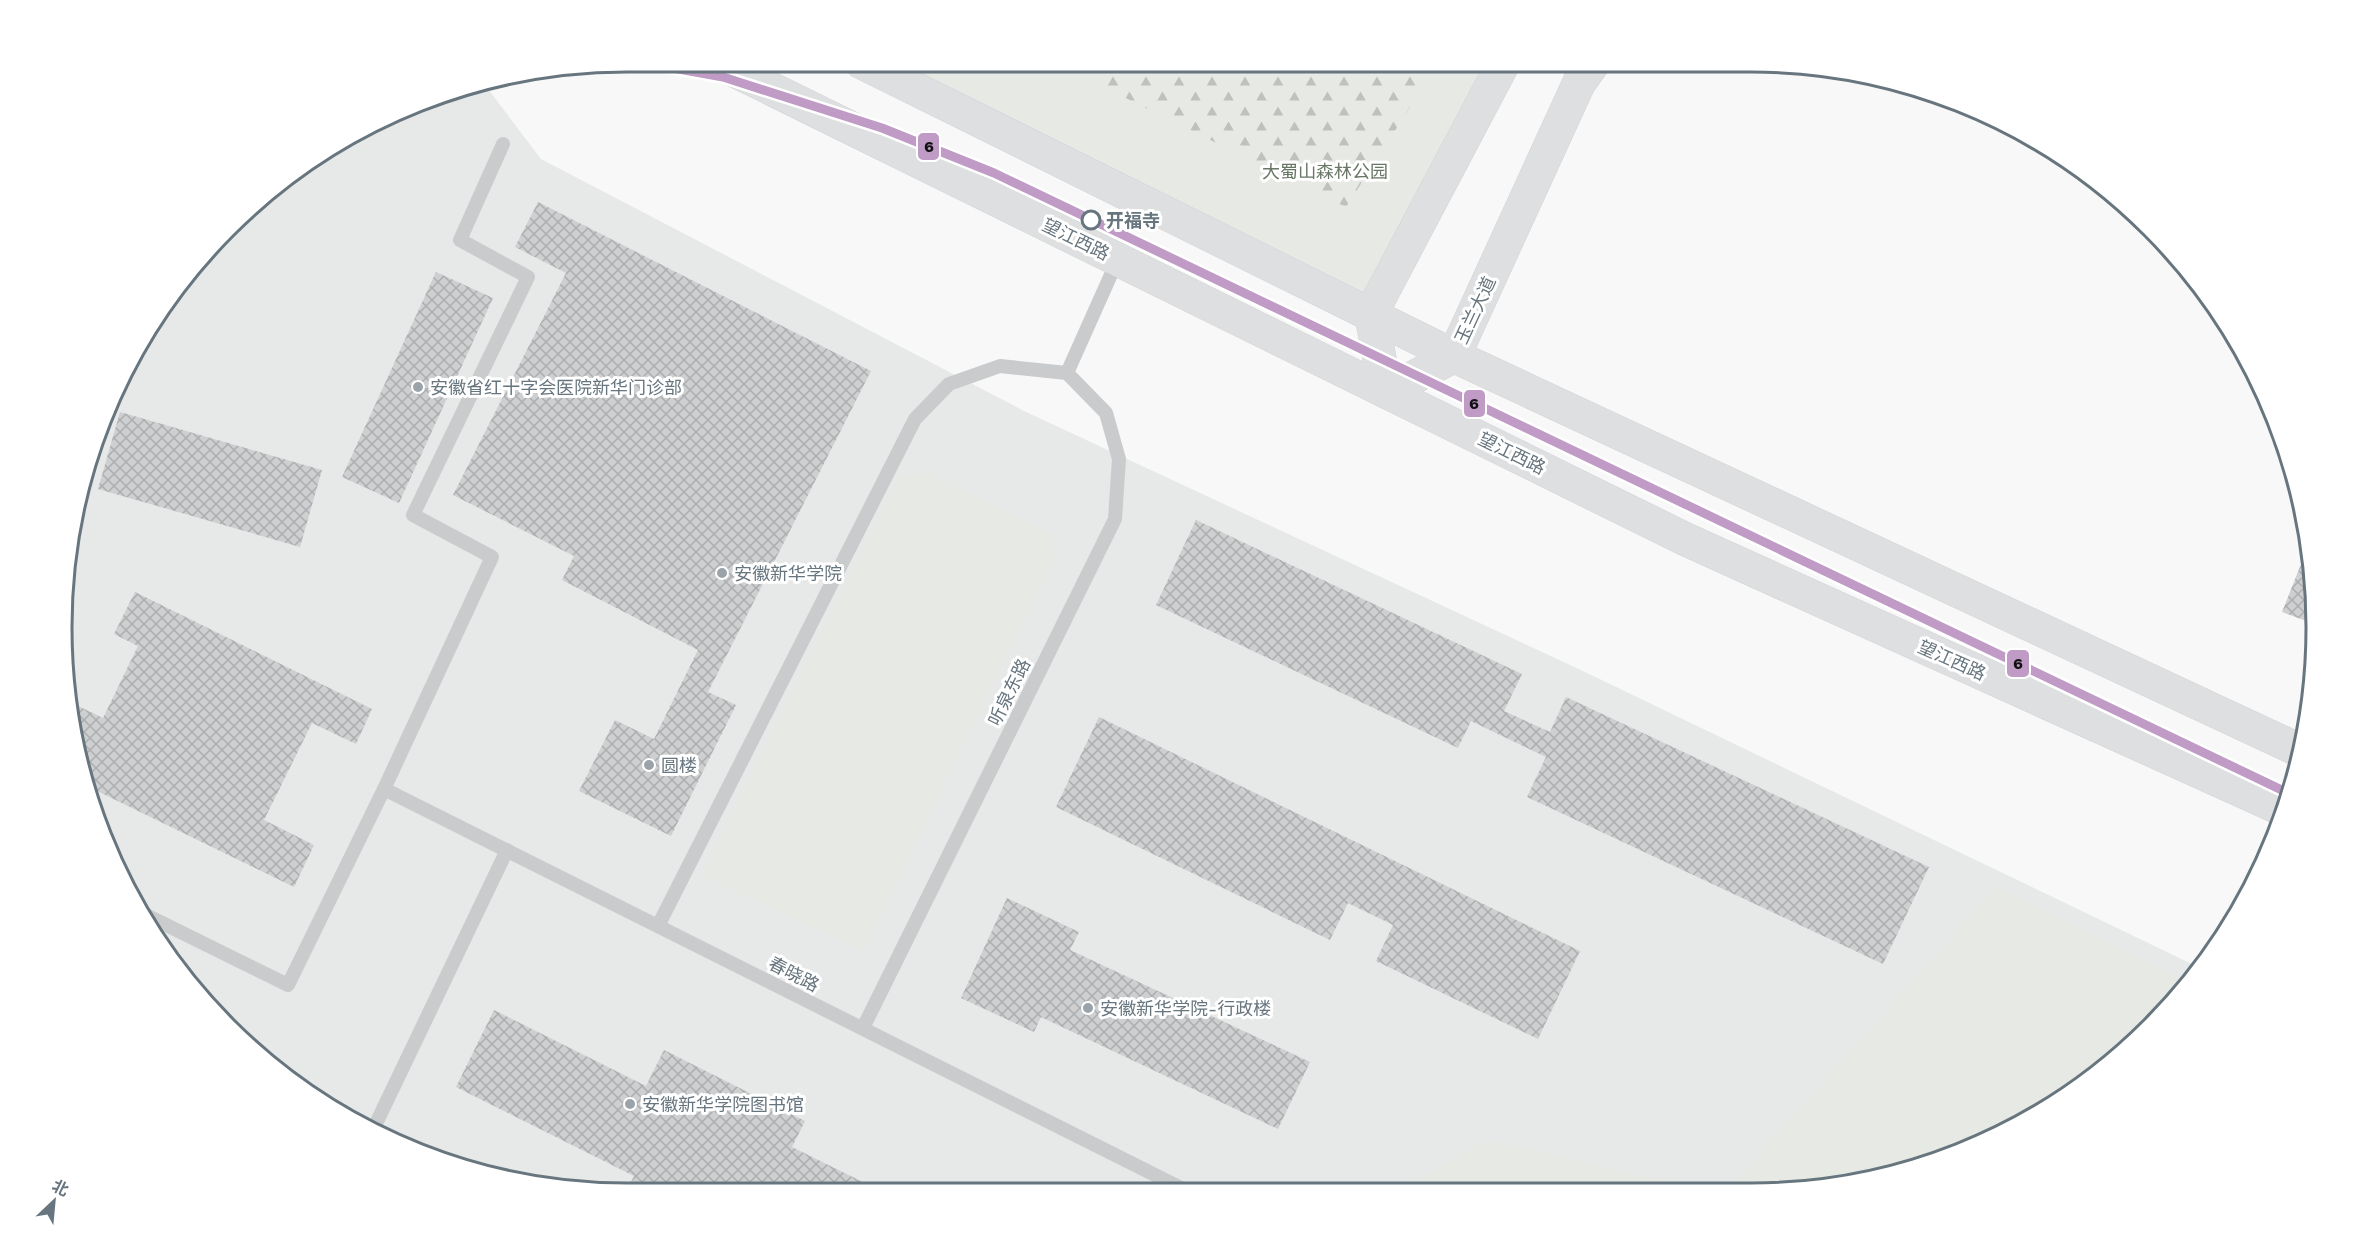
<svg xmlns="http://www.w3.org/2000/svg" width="2378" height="1255" font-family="'Work Sans','Noto Sans SC',sans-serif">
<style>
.built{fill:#e7e8e8}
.green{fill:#e7e9e5}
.forest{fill:url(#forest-firs)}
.building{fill:url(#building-cross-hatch)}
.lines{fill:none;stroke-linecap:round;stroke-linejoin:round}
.primary-casing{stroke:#d3d4d5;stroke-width:34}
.service{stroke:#c9cbcc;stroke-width:14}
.primary{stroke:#dedfe0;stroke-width:33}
.metro-1-casing{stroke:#fff;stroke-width:14}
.metro-1{stroke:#bf9bc5;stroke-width:9}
.stop-dot{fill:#fff;stroke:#67757e;stroke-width:3}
.poi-dot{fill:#9aa3a9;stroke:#fff;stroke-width:2}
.labels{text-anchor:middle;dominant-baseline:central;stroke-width:6;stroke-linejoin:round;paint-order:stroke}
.park-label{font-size:18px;fill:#697766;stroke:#fff}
.stop-label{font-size:18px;font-weight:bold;fill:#67757e;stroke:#fff;text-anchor:start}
.street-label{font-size:18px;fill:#67757e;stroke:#fff}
.poi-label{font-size:18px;fill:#67757e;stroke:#fff;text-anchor:start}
.rim{fill:none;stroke:#67757e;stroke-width:3}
.line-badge{stroke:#fff;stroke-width:2}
.pale-badge-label{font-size:16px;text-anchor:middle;font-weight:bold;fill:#111}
</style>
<defs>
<pattern id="forest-firs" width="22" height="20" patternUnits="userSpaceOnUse" patternTransform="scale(1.5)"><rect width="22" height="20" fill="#e7e9e5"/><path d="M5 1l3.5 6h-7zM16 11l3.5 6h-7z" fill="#bfc1bf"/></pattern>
<pattern id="building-cross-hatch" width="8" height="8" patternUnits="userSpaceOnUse" patternTransform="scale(1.5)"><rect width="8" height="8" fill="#cecfd0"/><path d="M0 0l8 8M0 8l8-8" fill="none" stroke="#abadae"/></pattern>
</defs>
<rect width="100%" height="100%" fill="#f8f8f8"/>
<polygon class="built" points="485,85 541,159 1024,411 1585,672 2198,967 2176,1000 2095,1077 1967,1151 1825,1189 591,1192 481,1174 377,1135 227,1027 157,942 105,844 63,665 81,481 157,313 283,179 445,92"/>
<g class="green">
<polygon points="861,62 1504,62 1371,314"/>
<polygon points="924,473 1049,534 1054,559 862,952 702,875 897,478"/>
<polygon points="1996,887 2187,984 2176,1000 2095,1077 1967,1151 1825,1189 1728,1189"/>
<polygon points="1486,1140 1703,1189 1399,1190"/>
</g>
<polygon class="forest" points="1053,62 1439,62 1346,207"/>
<g class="building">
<polygon points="538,202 871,371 708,692 736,705 671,836 579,791 615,720 654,739 698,650 562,580 574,556 453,495 566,273 515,247"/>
<polygon points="436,272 493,298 399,503 342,477"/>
<polygon points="120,412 322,470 300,547 98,489"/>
<polygon points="1196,520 1522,674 1504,711 1550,732 1566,697 1929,867 1883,964 1527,797 1546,757 1471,721 1458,748 1156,605"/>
<polygon points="2309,544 2312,554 2314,624 2282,612"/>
<polygon points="135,592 372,709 356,744 312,723 264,820 314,845 294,887 91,788 72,703 103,718 138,646 114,634"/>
<polygon points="1099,717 1580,951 1538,1039 1376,961 1393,925 1348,903 1330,940 1056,807"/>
<polygon points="1007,898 1079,932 1070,950 1310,1062 1278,1129 1041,1017 1034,1032 961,998"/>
<polygon points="494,1010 646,1086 664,1050 805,1121 792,1147 881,1191 626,1192 634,1176 456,1087"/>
</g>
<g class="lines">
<g class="primary-casing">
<g id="primary">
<polyline points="717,62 1685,539 2284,810"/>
<polyline points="861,62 1454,356 2301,751"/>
<polyline points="1504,62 1371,314 1386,392 1454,356 1579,83 1594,62"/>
</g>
</g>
<g class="service">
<polyline points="1067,373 1118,259"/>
<polyline points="384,789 1187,1191"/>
<polyline points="142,913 288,985 384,789 492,557 413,515 528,277 460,240 503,144"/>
<polyline points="658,926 915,419 949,384 1000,366 1067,373"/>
<polyline points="863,1028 1115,519 1119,459 1106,413 1067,373"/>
<polyline points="372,1132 507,850"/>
</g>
<use href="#primary" class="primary"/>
<g class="metro-1-casing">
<polyline id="metro-1" points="640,62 723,77 882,128 994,173 2290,794"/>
</g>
<use href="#metro-1" class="metro-1"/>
</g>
<circle class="stop-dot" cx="1091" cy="220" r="9"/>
<g class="poi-dot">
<circle cx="418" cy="387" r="6"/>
<circle cx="722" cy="573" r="6"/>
<circle cx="649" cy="765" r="6"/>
<circle cx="1088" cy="1008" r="6"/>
<circle cx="630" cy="1104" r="6"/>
</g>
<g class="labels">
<g class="park-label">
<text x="1325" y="171">大蜀山森林公园</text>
</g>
<g class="stop-label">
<text x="1106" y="220">开福寺</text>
</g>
<g class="street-label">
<text transform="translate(1076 239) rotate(26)">望江西路</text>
<text transform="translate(1475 310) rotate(-65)">玉兰大道</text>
<text transform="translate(1512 453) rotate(26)">望江西路</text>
<text transform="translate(1952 660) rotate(24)">望江西路</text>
<text transform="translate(1009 692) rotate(-64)">听泉东路</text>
<text transform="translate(794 974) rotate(27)">春晓路</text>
</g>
<g class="poi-label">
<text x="430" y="387">安徽省红十字会医院新华门诊部</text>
<text x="734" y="573">安徽新华学院</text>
<text x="661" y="765">圆楼</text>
<text x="1100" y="1008">安徽新华学院-行政楼</text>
<text x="642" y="1104">安徽新华学院图书馆</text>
</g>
</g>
<path d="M0 0H2378V1255H0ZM627 72H1751A555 555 0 0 1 2306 627V628A555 555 0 0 1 1751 1183H627A555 555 0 0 1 72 628V627A555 555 0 0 1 627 72Z" fill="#fff" fill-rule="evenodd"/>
<path class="rim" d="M627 72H1751A555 555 0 0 1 2306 627V628A555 555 0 0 1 1751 1183H627A555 555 0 0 1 72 628V627A555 555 0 0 1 627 72Z"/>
<g class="line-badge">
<rect x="917" y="132" width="23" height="29" rx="6" fill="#bf9bc5"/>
<rect x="1463" y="389" width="23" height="29" rx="6" fill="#bf9bc5"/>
<rect x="2006" y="649" width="24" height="29" rx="6" fill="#bf9bc5"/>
</g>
<g class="pale-badge-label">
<text x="929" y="152">6</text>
<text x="1474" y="409">6</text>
<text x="2018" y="669">6</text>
</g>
<g transform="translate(54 1201) rotate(26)" stroke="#ffffff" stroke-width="4.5" paint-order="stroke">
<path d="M0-4.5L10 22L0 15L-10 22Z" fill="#67757e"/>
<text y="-9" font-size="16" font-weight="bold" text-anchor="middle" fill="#67757e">北</text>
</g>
</svg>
